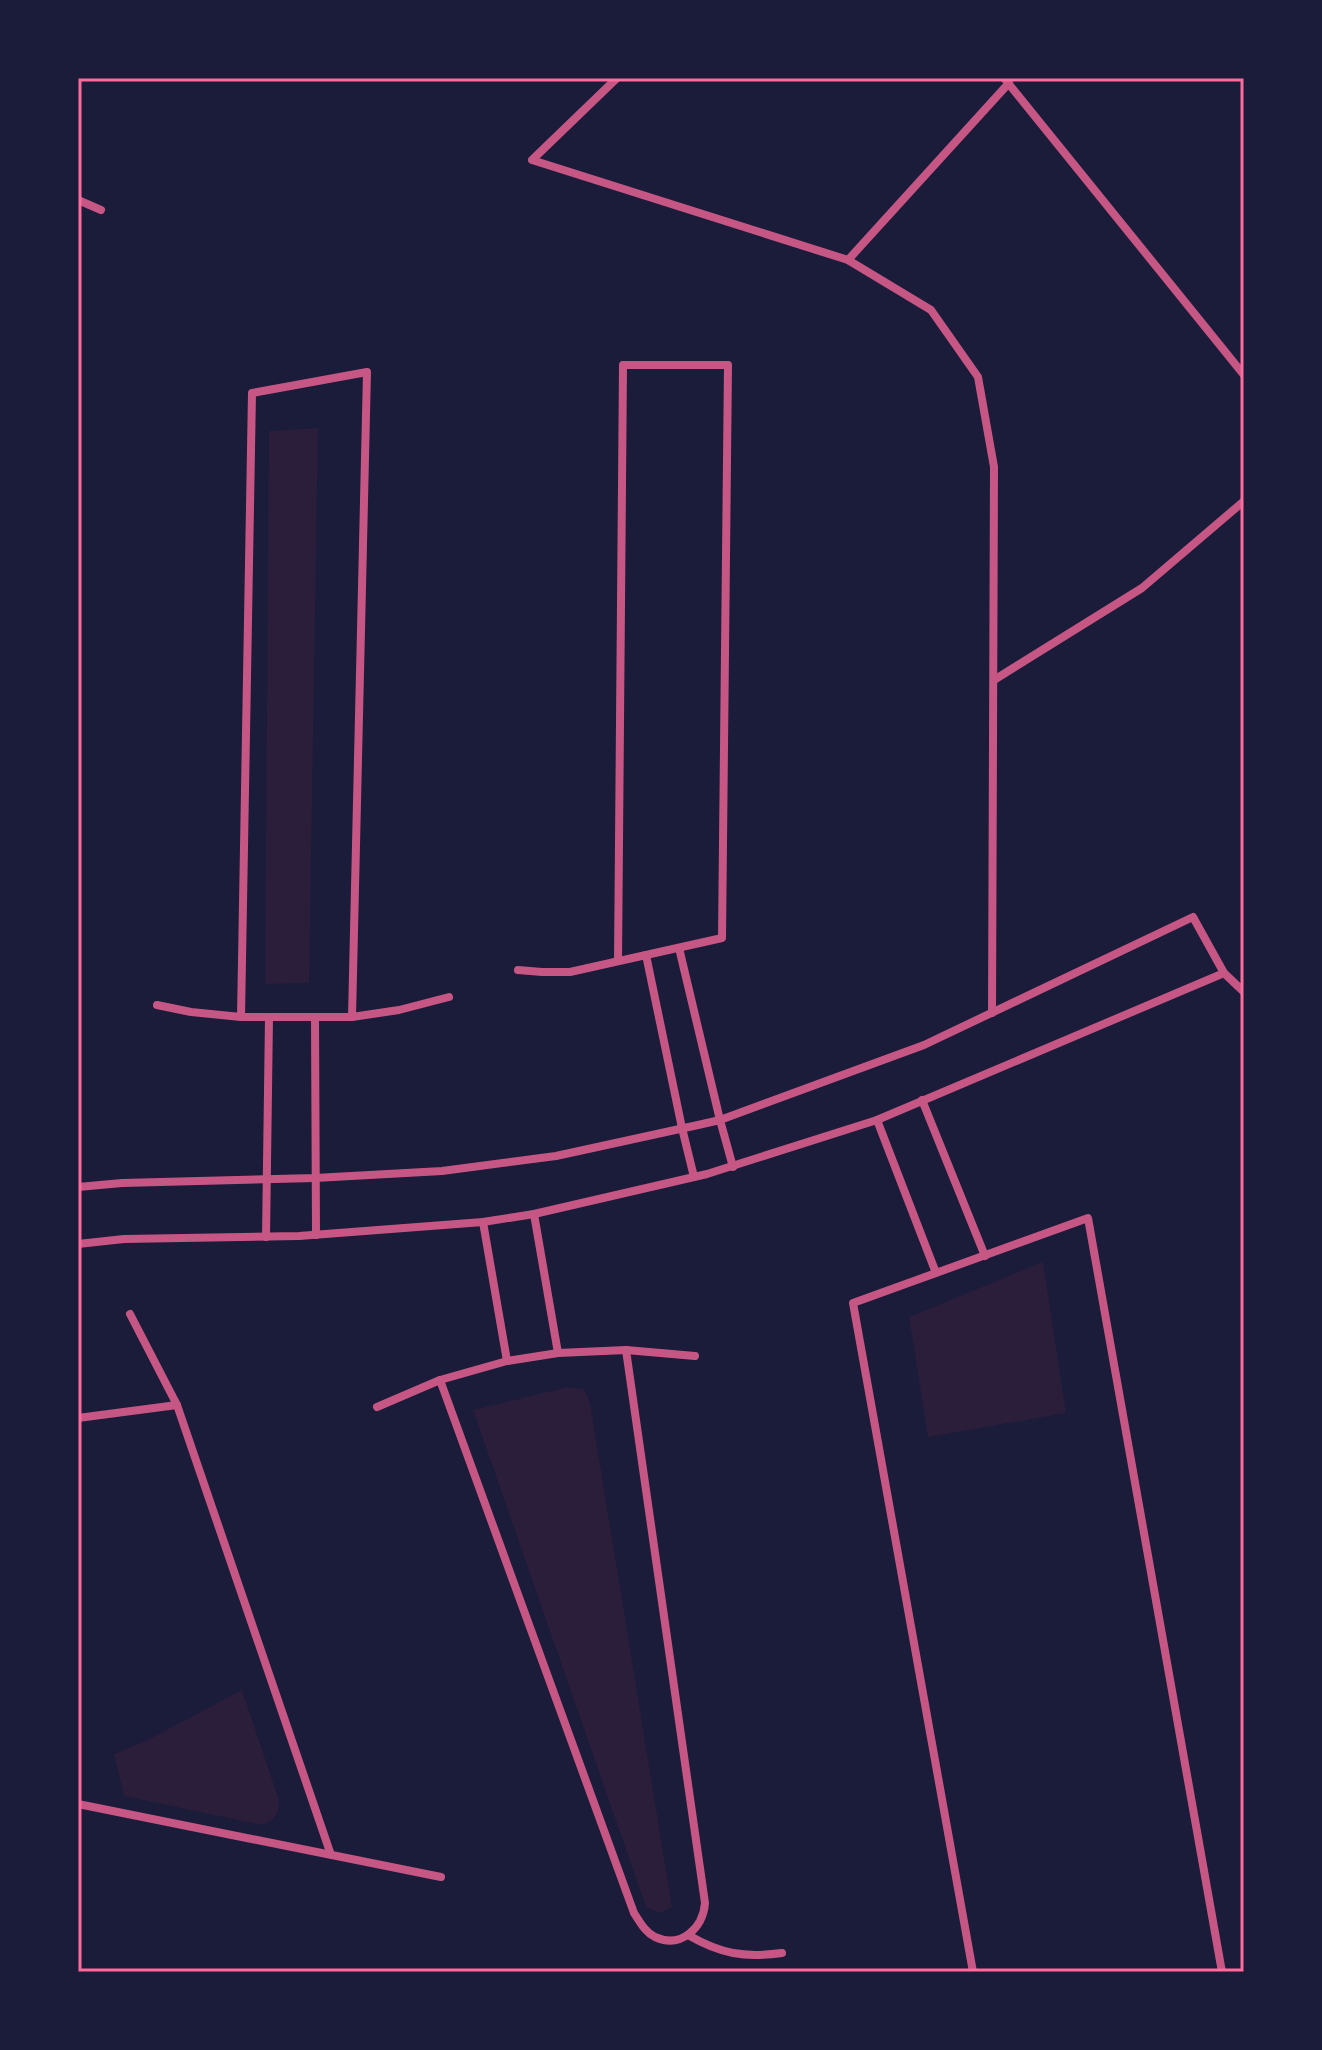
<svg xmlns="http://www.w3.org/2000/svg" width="1322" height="2050" font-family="Mulish,sans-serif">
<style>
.green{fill:#2a1e3b}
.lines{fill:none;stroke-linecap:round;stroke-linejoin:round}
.minor{stroke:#c65784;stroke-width:8}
.neatline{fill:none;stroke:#ff6b9d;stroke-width:3}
</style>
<rect width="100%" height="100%" fill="#1b1b3a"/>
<g class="green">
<polygon points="318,428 309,983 265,984 269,431"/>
<polygon points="1043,1262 1066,1413 928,1437 909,1317"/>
<polygon points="568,1387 584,1389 590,1403 672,1907 660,1913 646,1907 473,1410"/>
<path d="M242,1690l37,110c0,13 -3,20 -17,25l-138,-29 -10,-42 32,-13z"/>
</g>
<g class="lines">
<g class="minor">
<polyline points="617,78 532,160 848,260 931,310 978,377 994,467 992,1013"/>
<polyline points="1004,78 1244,375"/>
<polyline points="78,200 101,210"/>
<polyline points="848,260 1009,83"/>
<polyline points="994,680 1142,588 1244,501"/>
<polyline points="679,948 720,1120 733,1167"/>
<polyline points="646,955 682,1128 694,1177"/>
<polyline points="518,970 542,972 570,972 722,938 728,365 623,365 618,961"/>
<polyline points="1224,973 1244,992"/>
<polyline points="157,1005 191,1012 241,1017 352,1017 399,1010 449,997"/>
<polyline points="241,1017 252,393 367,372 352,1017"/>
<polyline points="315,1018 316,1235"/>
<polyline points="922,1100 985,1256"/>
<polyline points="877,1120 936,1273"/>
<polyline points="78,1187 122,1183 315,1178 442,1171 556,1156 698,1125 720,1120 924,1045 1193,917 1224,973 877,1120 707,1174 534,1214 483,1222 299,1236 124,1239 78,1244"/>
<polyline points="534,1214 558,1353"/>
<polyline points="483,1222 507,1361"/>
<polyline points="266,1237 269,1017"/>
<polyline points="130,1314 177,1405 331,1855"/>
<path d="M440,1380l194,533c6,9 11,19 21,24 26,12 48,-9 50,-34l-79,-553"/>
<polyline points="377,1407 440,1380 507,1361 558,1353 626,1350 695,1356"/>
<polyline points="78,1418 177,1405"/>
<polyline points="78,1804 441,1877"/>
<path d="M688,1935c33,19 56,23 94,18"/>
<polyline points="973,1972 853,1303 1088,1218 1222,1972"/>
</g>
</g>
<rect width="1322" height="2050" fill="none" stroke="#1b1b3a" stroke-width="160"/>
<rect x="80" y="80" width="1162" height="1890" class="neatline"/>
</svg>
